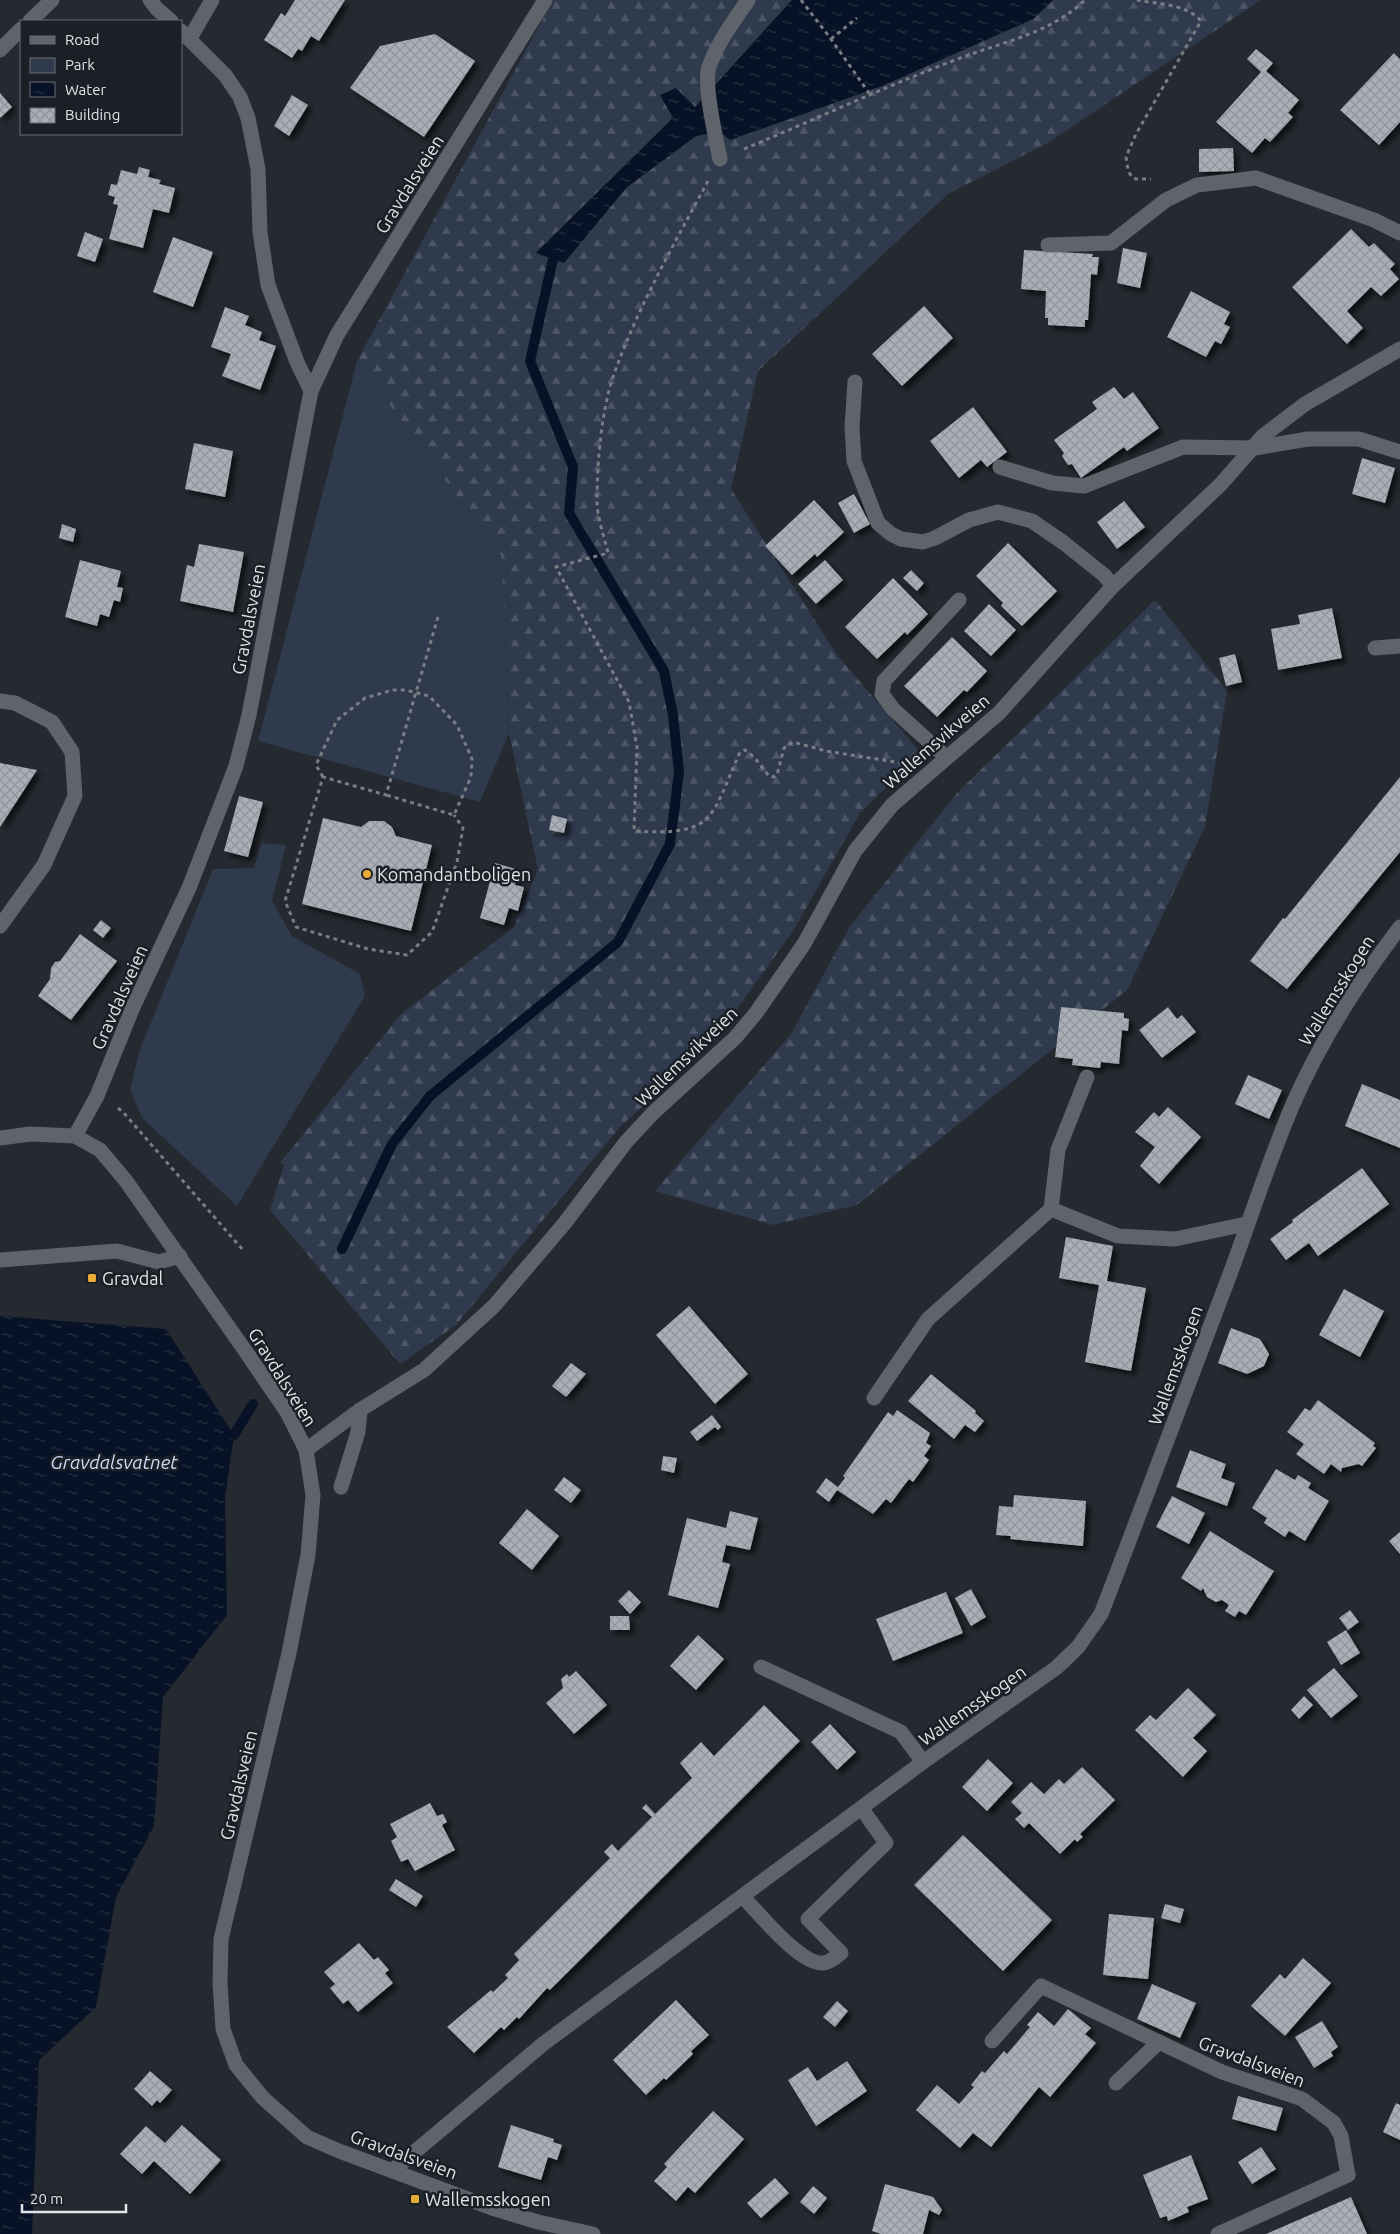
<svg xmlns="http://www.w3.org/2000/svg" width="1400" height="2234" font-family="Ubuntu,sans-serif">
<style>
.forest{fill:url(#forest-firs)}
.park{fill:#2f3a4d}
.water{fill:url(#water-ripples)}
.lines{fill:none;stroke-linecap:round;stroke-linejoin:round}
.stream{stroke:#071226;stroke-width:10}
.building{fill:url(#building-cross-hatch);filter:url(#shadow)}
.path{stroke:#7a7d83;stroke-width:3;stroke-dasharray:4 4;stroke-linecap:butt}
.lane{stroke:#5f646b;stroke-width:15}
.street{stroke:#5f646b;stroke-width:15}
.secondary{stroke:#5f646b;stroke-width:15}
.poi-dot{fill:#e6ac36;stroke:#1b1f26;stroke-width:2}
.labels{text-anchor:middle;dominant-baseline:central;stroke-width:5;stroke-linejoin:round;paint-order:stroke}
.street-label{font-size:18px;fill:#e0e3e8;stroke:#1b1f26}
.poi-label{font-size:18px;fill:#e0e3e8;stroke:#1b1f26;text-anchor:start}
.water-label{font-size:19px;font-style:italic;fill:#cadcf9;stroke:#1b1f26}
</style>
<defs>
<pattern id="forest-firs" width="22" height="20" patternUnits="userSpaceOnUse" patternTransform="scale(1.25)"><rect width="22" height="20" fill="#2f3a4d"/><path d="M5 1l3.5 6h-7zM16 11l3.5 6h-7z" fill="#4d5667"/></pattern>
<pattern id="water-ripples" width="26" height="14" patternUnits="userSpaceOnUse" patternTransform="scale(1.25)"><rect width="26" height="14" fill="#071226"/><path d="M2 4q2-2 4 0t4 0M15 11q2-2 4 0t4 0" fill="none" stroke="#2b3446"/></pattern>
<pattern id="building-cross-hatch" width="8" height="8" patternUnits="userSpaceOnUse" patternTransform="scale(1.25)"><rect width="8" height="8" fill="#a9aeb7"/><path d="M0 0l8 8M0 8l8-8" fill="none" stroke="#90949b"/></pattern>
<filter id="shadow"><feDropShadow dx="4.5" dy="4.5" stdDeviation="2.5" flood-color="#0009"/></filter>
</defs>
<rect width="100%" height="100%" fill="#252930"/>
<g class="forest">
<polygon points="553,0 792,0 695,108 660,95 672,116 671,120 536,252 564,262 627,187 696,136 720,132 882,86 1033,19 1053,0 1261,0 1046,144 948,194 758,371 731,489 837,655 921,753 860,813 793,931 715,1040 620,1127 456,1325 400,1364 270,1210 284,1165 280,1163 401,1014 514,927 538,870 509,733 501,556 357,361"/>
<polygon points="1155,600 1227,691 1205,827 1127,990 857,1205 773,1225 655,1191 791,1034 850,926 958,792"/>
</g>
<g class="park">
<polygon points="357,361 501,556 509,733 480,802 258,741"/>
<polygon points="261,843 286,845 272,901 292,936 360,974 365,996 237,1206 142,1118 130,1090 139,1052 213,869 254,868"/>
</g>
<g class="water">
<polygon points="792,0 1053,0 1033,19 882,86 730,140 720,132 696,136 627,187 564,263 536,253 671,120 672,116 660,95 676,88 695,107"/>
<polygon points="0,1316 166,1329 234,1435 225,1498 227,1615 163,1697 154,1826 116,1897 96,2007 39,2060 32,2234 0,2234"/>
</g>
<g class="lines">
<g class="stream">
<polyline points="342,1249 392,1144 430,1096 618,942 670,844 679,772 673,715 664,671 569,513 573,467 530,361 553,259"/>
<polyline points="234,1435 253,1404"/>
</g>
</g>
<g class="building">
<polygon points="295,0 345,0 319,41 311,36 302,51 298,49 292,58 264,40 281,13 285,16"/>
<polygon points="435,34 475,61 424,137 350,88 380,46"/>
<polygon points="1256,49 1273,63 1266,71 1299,100 1288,113 1293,117 1270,142 1265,138 1252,153 1216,122 1261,72 1247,59"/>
<polygon points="1394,53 1400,59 1400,122 1379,145 1340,110"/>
<polygon points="0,93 12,107 0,118"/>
<polygon points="292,95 308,105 289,136 274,126"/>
<polygon points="1233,148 1234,171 1199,172 1199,149"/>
<polygon points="139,167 150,170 148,177 161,180 159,184 175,188 169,213 153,209 143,248 109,239 118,205 113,204 115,197 108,195 111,184 117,185 121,170 137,174"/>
<polygon points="1351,229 1369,247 1374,243 1395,264 1390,269 1399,279 1381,296 1371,287 1347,311 1363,328 1347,344 1292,287"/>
<polygon points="85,232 103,239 95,262 77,256"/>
<polygon points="173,237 213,252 193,307 153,292"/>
<polygon points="1123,248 1147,253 1140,288 1117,283"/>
<polygon points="1024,250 1093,254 1092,257 1099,257 1097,275 1091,274 1088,320 1085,320 1085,327 1048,325 1048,318 1045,318 1046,291 1021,289"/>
<polygon points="1191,291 1230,312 1224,324 1230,327 1221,344 1215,341 1206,357 1167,337"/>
<polygon points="924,306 953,338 902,386 872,354"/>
<polygon points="225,307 249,316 245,325 262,332 259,340 276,346 260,390 222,376 231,354 211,347"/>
<polygon points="1114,387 1124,399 1133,392 1159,428 1127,451 1124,447 1081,478 1072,464 1068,465 1062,456 1064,453 1054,440 1097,409 1092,402"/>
<polygon points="973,407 1007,452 987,467 981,460 959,478 930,441"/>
<polygon points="194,443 233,451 225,497 185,489"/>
<polygon points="1362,458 1395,468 1385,503 1352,494"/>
<polygon points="854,494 870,524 854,533 838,503"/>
<polygon points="814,500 844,532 817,557 815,554 792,575 765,546"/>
<polygon points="1124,501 1145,527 1117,549 1097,522"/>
<polygon points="62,524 76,529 73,542 59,538"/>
<polygon points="1008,543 1057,591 1022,626 1001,606 1003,603 976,576"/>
<polygon points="199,544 244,552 233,612 180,601 187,565 194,567"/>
<polygon points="80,560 121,571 117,587 123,588 120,602 114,600 109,617 100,614 97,626 65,617"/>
<polygon points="825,560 843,580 816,604 798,584"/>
<polygon points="911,570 924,583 917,591 903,578"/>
<polygon points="893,578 928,614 907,635 905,632 877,659 845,627"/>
<polygon points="989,604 1016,630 991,656 964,631"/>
<polygon points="1332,608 1342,658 1278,670 1271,629 1300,624 1298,615"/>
<polygon points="952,637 987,671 967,692 964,690 937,717 904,686"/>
<polygon points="1235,654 1242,682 1226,686 1219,658"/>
<polygon points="0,763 37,770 0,827"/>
<polygon points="1400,777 1400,852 1287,989 1250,961 1283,918 1285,919"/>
<polygon points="239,796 263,802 248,857 224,851"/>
<polygon points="552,815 567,819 564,833 549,830"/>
<polygon points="323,818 361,827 369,821 384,821 392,827 396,836 432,845 411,931 302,904"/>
<polygon points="495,863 519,870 515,885 524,887 518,911 509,908 504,925 480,918"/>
<polygon points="101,920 111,928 103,938 93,930"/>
<polygon points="80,934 117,961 71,1020 38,996 50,979 51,968 55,962 60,961"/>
<polygon points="1061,1007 1124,1013 1124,1018 1129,1019 1128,1031 1122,1030 1119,1064 1101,1062 1100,1068 1072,1065 1073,1059 1055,1057"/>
<polygon points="1168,1007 1177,1019 1182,1015 1196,1032 1162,1058 1139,1030"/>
<polygon points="1248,1075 1282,1090 1269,1119 1235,1104"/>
<polygon points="1362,1084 1400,1100 1400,1148 1345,1126"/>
<polygon points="1168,1107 1201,1137 1159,1184 1140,1166 1155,1147 1135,1132 1154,1112 1159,1117"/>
<polygon points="1362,1168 1389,1204 1318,1256 1309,1243 1286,1260 1270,1239 1293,1222 1292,1220"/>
<polygon points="1066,1237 1113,1246 1107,1281 1146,1288 1131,1371 1085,1362 1099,1285 1059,1278"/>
<polygon points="1344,1289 1384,1311 1360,1357 1319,1335"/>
<polygon points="689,1306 748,1374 715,1404 656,1335"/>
<polygon points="1231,1328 1260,1339 1269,1354 1264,1366 1247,1374 1218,1363"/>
<polygon points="571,1363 586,1374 566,1397 552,1386"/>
<polygon points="931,1374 976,1411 975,1413 984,1421 975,1432 965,1425 954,1439 908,1401"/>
<polygon points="1318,1400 1375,1443 1373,1446 1376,1448 1362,1466 1359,1464 1342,1468 1341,1472 1331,1464 1324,1474 1296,1454 1304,1444 1287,1432 1305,1408 1310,1411"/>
<polygon points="897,1410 930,1433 926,1443 931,1446 924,1456 929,1460 913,1482 909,1479 891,1503 886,1499 873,1514 837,1490 829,1502 816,1492 826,1478 838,1487 845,1478 843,1476 888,1412 893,1416"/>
<polygon points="712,1415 721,1427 718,1430 715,1427 697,1441 690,1432"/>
<polygon points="1190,1450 1226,1464 1221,1478 1235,1483 1227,1506 1176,1487"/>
<polygon points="663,1456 677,1458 674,1473 661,1470"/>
<polygon points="1276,1469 1295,1480 1298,1475 1311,1483 1308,1488 1329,1501 1305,1541 1289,1531 1285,1537 1264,1523 1267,1518 1252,1508"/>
<polygon points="564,1477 581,1490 571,1503 554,1490"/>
<polygon points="1014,1495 1086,1501 1083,1546 1010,1539 1011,1536 996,1535 999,1506 1013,1507"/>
<polygon points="1172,1496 1205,1513 1189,1544 1156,1527"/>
<polygon points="527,1509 559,1536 532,1570 499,1543"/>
<polygon points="730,1511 758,1518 750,1550 726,1545 722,1562 730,1564 718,1608 668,1595 687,1518 726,1528"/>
<polygon points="1210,1531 1274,1571 1246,1615 1239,1611 1235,1617 1225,1611 1229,1605 1222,1600 1216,1602 1207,1597 1203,1588 1201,1591 1181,1578"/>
<polygon points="1400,1532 1400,1554 1389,1541"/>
<polygon points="971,1589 986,1617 971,1626 955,1598"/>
<polygon points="629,1590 641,1602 630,1614 618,1601"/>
<polygon points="946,1592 963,1633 893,1661 876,1619"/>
<polygon points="1350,1610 1359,1622 1348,1630 1339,1618"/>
<polygon points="610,1616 629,1616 630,1630 610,1630"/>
<polygon points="1346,1630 1360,1653 1341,1665 1327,1642"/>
<polygon points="698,1635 724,1659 696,1690 670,1666"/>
<polygon points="1334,1668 1358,1696 1331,1718 1307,1690"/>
<polygon points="576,1671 607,1705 574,1734 546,1703 563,1688 561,1679 567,1674 569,1677"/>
<polygon points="1188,1688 1216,1715 1193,1738 1207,1751 1183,1777 1135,1730 1150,1715 1156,1720"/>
<polygon points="1304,1696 1313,1705 1299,1719 1291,1710"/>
<polygon points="764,1705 800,1741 550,1990 547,1988 519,2019 517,2017 504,2030 501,2027 474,2053 447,2027 491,1990 493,1992 508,1978 505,1975 519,1960 514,1954 610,1858 604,1852 612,1844 618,1851 652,1817 642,1808 646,1804 655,1814 692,1778 680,1763 701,1742 714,1756"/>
<polygon points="830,1724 856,1752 837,1770 811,1742"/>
<polygon points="988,1759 1013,1783 987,1811 962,1787"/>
<polygon points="1082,1767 1115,1800 1080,1834 1083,1837 1077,1842 1075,1839 1060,1854 1029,1823 1024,1828 1015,1819 1022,1813 1011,1802 1031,1782 1044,1794 1059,1779 1064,1784"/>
<polygon points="430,1803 437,1816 443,1814 447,1822 442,1825 455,1850 415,1871 408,1859 401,1862 391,1841 397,1837 390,1824"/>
<polygon points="963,1835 1052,1920 1003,1971 914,1885"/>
<polygon points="396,1879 423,1896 416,1907 389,1890"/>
<polygon points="1165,1904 1184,1909 1180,1923 1161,1918"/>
<polygon points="1109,1914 1154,1918 1148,1979 1103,1975"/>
<polygon points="359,1943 374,1960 378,1957 389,1970 385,1973 393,1983 358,2012 348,2000 343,2004 330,1988 335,1984 324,1972"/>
<polygon points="1303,1958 1331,1983 1285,2036 1251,2006 1280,1974 1285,1979"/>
<polygon points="1152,1984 1196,2003 1180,2038 1137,2019"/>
<polygon points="676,2000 709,2035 691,2051 693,2054 666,2080 664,2078 646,2095 613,2060"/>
<polygon points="837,2001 848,2011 835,2027 823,2017"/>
<polygon points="1068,2009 1091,2028 1085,2034 1096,2043 1050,2097 1039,2087 991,2147 973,2133 960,2148 916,2110 937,2085 959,2104 974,2087 971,2085 982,2071 985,2073 1004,2051 1007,2054 1030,2027 1027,2025 1038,2012 1054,2026"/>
<polygon points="1322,2021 1338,2047 1331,2052 1333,2056 1314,2068 1295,2037"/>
<polygon points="847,2061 867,2091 816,2126 788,2080 808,2067 817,2081"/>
<polygon points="150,2071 172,2090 160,2103 157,2100 152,2106 134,2089"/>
<polygon points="1238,2096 1283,2108 1276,2131 1232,2119"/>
<polygon points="1396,2103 1400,2105 1400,2140 1383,2132"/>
<polygon points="713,2111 744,2139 695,2193 688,2187 676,2201 654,2181 667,2167 664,2164"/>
<polygon points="182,2125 221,2160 190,2194 154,2161 142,2174 120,2154 146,2126 165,2143"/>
<polygon points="511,2125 554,2139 553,2142 562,2145 557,2160 548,2157 541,2180 498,2167"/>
<polygon points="1261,2147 1276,2169 1252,2184 1238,2162"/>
<polygon points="1191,2155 1208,2199 1187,2207 1189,2212 1168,2221 1167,2216 1160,2218 1143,2175"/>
<polygon points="775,2178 789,2193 761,2218 747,2203"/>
<polygon points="885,2184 933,2197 942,2210 939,2215 929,2210 923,2234 881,2234 872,2231"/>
<polygon points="813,2186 827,2198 814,2214 800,2202"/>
<polygon points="1351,2197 1367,2234 1266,2234"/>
</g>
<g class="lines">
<g class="path">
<polyline points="801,0 831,39 871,96"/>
<path d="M1137,0c20,4 50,4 64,21l-65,113 -10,23 2,13 3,6 5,3h15"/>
<polyline points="831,39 857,18"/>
<path d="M744,149c70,-29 140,-62 211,-89 46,-18 93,-25 130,-60"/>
<path d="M708,181c-35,65 -72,129 -96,199 -11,35 -15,84 -15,121 0,16 7,35 11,52l-52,14 73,135 8,45 -3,84c82,5 76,-12 106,-79l5,-2 9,7 15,19 5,1 3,-2 7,-27 9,-6 33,9 76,12"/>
<polyline points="438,617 386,795 323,777 285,901 296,927 368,949 407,955 432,932 457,862 463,828 454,815"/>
<polyline points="323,777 316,765 337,720 365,698 393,690 406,690 429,696 457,725 472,759 471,777 454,815 386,795"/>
<polyline points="118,1108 123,1112 243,1250"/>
</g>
<g class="lane">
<path d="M720,159c-4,-20 -17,-75 -11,-92 8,-24 25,-46 39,-67"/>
<polyline points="1048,245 1111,243 1166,200 1197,185 1256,178 1374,220 1400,233"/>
<polyline points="855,382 852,427 854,461 878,523 891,534 901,539 923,542 935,538 969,520 998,512 1032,521 1064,543 1104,575 1113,586"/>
<polyline points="1000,467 1052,483 1084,486 1183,447 1255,448 1308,439 1359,439 1400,452"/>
<polyline points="1375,648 1400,646"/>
<polyline points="946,757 893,709 882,694 884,681 959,600"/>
<polyline points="1051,1209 1058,1150 1087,1077"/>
<polyline points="874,1398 928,1319 1051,1209 1118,1236 1175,1239 1246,1224"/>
<polyline points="341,1487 358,1432 360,1410"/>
<path d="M743,1897c16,16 58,69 81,66 7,-1 12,-6 17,-10l-33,-34 78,-76 -24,-34"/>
<polyline points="992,2041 1041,1986 1222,2072 1302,2099 1334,2123 1341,2136 1348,2175"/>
<polyline points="1116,2083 1159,2042"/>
</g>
<g class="street">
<polyline points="150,0 157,9 171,21"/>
<polyline points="30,21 52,0"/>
<polyline points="181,31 225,75 240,97 248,118 258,169 260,232 268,285 297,362 311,391"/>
<polyline points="190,38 212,0"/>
<polyline points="0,50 21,29"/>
<polyline points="0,701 15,703 52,722 72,752 75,796 44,865 0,926"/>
<polyline points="0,1260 117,1251 159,1262 180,1256"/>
<polyline points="306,1450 360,1410 424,1370 494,1306 564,1224 626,1142 653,1113 735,1038 756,1013 804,944 855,851 892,805 999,713 1113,586 1221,484 1263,436 1305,404 1400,349"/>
<polyline points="761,1667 901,1732 923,1762"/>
<path d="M392,2171l151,-127 380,-282 133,-94 22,-21 23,-33 17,-44c38,-98 74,-198 112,-296 21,-57 39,-114 63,-170 28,-64 65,-122 107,-177"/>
<polyline points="1218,2234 1348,2175"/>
</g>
<g class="secondary">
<polyline points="75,1136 97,1096 133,1007 189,888 236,766 249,715 311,391 337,335 545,0"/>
<polyline points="0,1138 30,1134 75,1136 100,1150 126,1181 244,1349 287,1412 306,1450 313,1495 308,1555 289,1653 221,1939 220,1983 223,2029 236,2065 263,2098 307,2137 339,2151 492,2208 538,2222 593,2234"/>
</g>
</g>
<g class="poi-dot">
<circle cx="367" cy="874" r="5"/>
<rect x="87" y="1273" width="10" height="10" rx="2.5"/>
<rect x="410" y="2194" width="10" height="10" rx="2.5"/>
</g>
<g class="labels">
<g class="street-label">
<text transform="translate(409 184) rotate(-58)">Gravdalsveien</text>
<text transform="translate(248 619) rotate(-79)">Gravdalsveien</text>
<text transform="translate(936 741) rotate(-41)">Wallemsvikveien</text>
<text transform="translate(1336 990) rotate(-58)">Wallemsskogen</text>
<text transform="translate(119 997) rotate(-66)">Gravdalsveien</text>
<text transform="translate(686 1056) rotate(-44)">Wallemsvikveien</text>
<text transform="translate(1175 1365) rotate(-70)">Wallemsskogen</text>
<text transform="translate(283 1377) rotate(58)">Gravdalsveien</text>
<text transform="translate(972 1705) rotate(-35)">Wallemsskogen</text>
<text transform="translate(238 1785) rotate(-77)">Gravdalsveien</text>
<text transform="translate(1252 2061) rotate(21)">Gravdalsveien</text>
<text transform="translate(404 2154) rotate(20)">Gravdalsveien</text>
</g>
<g class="poi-label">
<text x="377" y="874">Komandantboligen</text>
<text x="102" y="1278">Gravdal</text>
<text x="425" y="2199">Wallemsskogen</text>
</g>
<g class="water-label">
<text x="114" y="1462">Gravdalsvatnet</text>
</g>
</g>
<rect x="20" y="20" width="162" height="115" fill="#1b1f26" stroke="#6a6d74"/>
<rect x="30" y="36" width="25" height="8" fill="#5f646b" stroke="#6a6d74"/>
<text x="65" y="45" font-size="15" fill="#e0e3e8">Road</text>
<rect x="30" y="58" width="25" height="15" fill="#2f3a4d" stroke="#6a6d74"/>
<text x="65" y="70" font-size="15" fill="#e0e3e8">Park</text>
<rect x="30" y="82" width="25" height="15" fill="url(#water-ripples)" stroke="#6a6d74"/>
<text x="65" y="95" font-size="15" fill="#e0e3e8">Water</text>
<rect x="30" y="108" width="25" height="15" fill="url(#building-cross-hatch)" stroke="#6a6d74"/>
<text x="65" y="120" font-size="15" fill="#e0e3e8">Building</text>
<path d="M22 2204v8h104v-8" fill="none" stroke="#e0e3e8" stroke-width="2.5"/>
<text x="30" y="2204" font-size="15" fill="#e0e3e8" stroke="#1b1f26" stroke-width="4" paint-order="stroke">20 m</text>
</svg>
